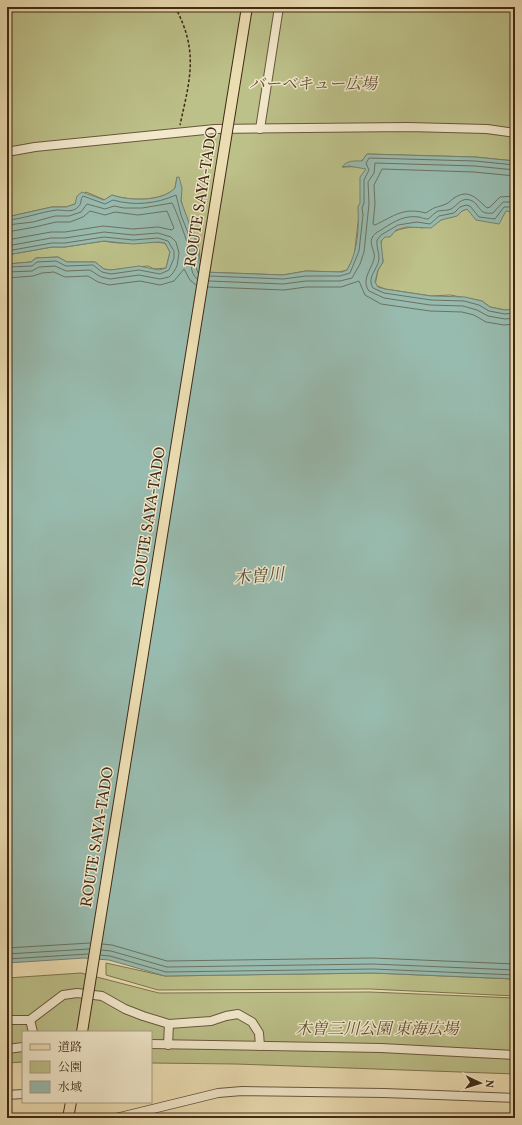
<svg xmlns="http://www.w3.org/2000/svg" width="522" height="1125" font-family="Vollkorn,'Noto Serif JP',serif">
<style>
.green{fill:#bcc089;stroke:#7e744f}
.water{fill:#98bbaf;stroke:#758171}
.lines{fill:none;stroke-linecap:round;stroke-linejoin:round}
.shore{stroke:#6c7262;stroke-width:1}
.minor-casing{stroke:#6c563c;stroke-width:10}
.major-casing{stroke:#412915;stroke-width:12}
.path{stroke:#412915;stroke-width:1.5;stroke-dasharray:3 2;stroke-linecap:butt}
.minor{stroke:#f2e9cd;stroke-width:8}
.major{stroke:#ebddb2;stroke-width:10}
.major-bridge-casing{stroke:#412915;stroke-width:12;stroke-linecap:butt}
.major-bridge{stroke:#ebddb2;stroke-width:10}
.labels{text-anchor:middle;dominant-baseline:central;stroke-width:3;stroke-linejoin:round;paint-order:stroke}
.park-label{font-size:16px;font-style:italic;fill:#604f32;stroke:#f2e9cd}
.street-label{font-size:16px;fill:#412915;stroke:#f2e9cd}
.water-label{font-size:17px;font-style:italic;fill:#574e3c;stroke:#f2e9cd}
</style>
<rect width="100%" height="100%" fill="#ebddb2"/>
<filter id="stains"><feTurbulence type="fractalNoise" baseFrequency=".005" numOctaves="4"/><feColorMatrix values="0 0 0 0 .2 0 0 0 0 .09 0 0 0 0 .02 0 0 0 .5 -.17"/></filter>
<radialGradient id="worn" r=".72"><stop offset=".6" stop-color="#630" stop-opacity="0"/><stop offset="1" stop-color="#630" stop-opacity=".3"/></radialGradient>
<g class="green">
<path d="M7,7h508v154l-40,-4 -108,-3 -5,7 -19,6 30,-1 -15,57 -4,34 -7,13 -8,2 -33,-1 -23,4 -81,-3c-2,-8 -2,-14 -3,-22 -3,-16 -13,-30 -17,-46 -3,-11 0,-16 -5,-27l-2,11c-13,14 -46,13 -63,7l-7,5 -19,-8 -11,12 -9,3h-14l-45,10z"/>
<path d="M515,189v120l-10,1 -15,-3 -8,-6 -32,-6 -19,1 -46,-7 -10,-4 3,-15 5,-8c0,-6 -3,-14 -2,-19 1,-11 32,-19 41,-15 7,-2 13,-5 19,-8 8,-4 14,-1 21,-9z"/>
<path d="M104,241c21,5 41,-1 61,2l5,9 -4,16 -12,1 -6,-3 -37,4 -7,-1 -9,-7h-28l-9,-5 -22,1 -5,4 -24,2v-9l45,-8h13z"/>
<polygon points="106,963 165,976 373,973 515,979 515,996 370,989 158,990 106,975"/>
<polygon points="81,973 159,993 370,992 515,998 515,1074 236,1064 151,1063 151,1032 23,1032 23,1062 7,1063 7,978"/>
</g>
<path class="water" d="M367,154l108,3 40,4v51l-9,-1 -7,13 -23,-4 -9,-11 -5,2 -5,5 -16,4 -10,8 -25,-1 -10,3 -6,7h-5l-4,4 2,21 -5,8 -3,12 3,5 7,2 46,7 34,1 17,4 8,6 15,3 10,-1v670l-142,-6 -208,3 -56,-16 -25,-2 -77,5v-699l24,-2 5,-4 22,-1 9,5h28l9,7 7,1 28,-4 20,4 7,-2 4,-16 -5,-9 -7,-1 -25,2 -29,-3 -39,6h-13l-45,8v-38l45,-10h14l9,-3 2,-8 5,-4 22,8 8,-5c17,6 50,7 63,-7l2,-11h2l3,11 -1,13 18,49v13l3,9 81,3 23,-4 36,1 5,-2c11,-18 12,-43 11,-63l2,-4v-26l6,-8 -17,-3 -7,1c5,-7 13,-6 20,-6z"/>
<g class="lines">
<g class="shore">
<path d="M515,176l-41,-4 -92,-3 -8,16 1,19 -2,20 2,1c19,-9 28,-18 51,-12 11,-8 11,-5 20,-9 3,-1 5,-4 8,-6 15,-10 23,1 33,10l3,-1 10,-10 15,-1"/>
<path d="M515,202h-12l-10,11c-16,2 -12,-9 -23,-13 -9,-3 -13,6 -19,9 -4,2 -9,1 -13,2 -4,2 -7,6 -10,8 -4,0 -5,-1 -9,-2 -14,-2 -24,4 -35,11 -4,3 -9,4 -12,10 -3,7 4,14 2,21 -3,11 -13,21 -5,32l15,7 46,7 33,1 14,4 11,6 17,3 10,-1"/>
<path d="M515,207h-11l-9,12 -16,-2 -9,-11 -4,-1 -6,2 -6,6 -15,3 -9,8 -13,-2 -19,3 -17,10 -4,5c-1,6 2,12 2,18 0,10 -13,19 -6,30l11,5 47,7 33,1 15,4 10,6 16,3 10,-1"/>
<path d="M7,220c17,-1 33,-8 50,-10 7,0 16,3 21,-3 4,-3 2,-8 5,-11l22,8 8,-4c21,6 43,4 63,-5l5,20 14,36v13l3,9"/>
<path d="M7,225l26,-3 22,-6h14l12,-4 6,-8 18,5 9,-3 10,2h18l30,-5c3,4 17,43 18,50 2,9 -1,19 7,26"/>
<polyline points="7,232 35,227 56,222 70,222 83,217 90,211 105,215 115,212 138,215 167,211 174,228 172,230 158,227 133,229 103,226 65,232 51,232 7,240"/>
<polyline points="7,246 51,238 65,238 104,232 133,235 158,233 171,237 176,242 179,253 177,266 173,273 169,277 160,279 139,275 110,279 101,277 90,270 66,271 55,266 39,267 32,271 7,272"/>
<polyline points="7,251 52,243 65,243 104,237 133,240 158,238 168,241 174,251 174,258 169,270 160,274 139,270 111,274 102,272 93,265 66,266 56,261 37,262 32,266 7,267"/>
<polyline points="210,276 283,279 306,276 340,276 350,273 359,251 363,215 362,208 364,203 364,180 369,170 366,163 369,158 475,161 515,165"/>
<polyline points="7,278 33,276 42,273 54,272 65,277 88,276 98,282 109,285 140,281 160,285 174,281 184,269 190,280 196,285"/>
<polyline points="209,281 283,284 306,281 340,281 352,278 360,264 364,252 369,204 368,182 374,173 375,163 475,166 515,170"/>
<polyline points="208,287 284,290 306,287 341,287 359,281 365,295 381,304 430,311 462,312 474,315 486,322 504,325 515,324"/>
<polyline points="102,944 112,945 167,961 373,958 515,964"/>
<polyline points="7,948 90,943"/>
<polyline points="101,950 111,951 167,967 373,964 515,970"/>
<polyline points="7,954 89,949"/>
<polyline points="100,955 110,956 166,972 373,969 515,975"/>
<polyline points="7,959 88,954"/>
</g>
<g class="minor-casing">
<g id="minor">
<polyline points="260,129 279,7"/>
<polyline points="7,152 35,147 215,129 408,127 487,129 515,133"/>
<polyline points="7,1020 30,1020 63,995 77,993 102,996 125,1009 143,1016 169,1024 211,1021 226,1016 238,1014 252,1022 259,1033 260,1046"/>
<polyline points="30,1020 33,1032"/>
<polyline points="151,1044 381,1048 515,1055"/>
<polyline points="168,1045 169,1024"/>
<polyline points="7,1049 23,1047"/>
<polyline points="7,1095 23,1094"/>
<polyline points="116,1118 218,1093 242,1091 384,1093 515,1098"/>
</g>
</g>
<g class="major-casing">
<polyline id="major" points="68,1118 71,1102"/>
</g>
<path class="path" d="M175,7c24,44 15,72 5,118"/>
<use href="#minor" class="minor"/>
<use href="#major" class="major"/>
<g class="major-bridge-casing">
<polyline id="major-bridge" points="82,1032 247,7"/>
</g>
<use href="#major-bridge" class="major-bridge"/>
</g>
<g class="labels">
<g class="park-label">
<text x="313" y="85">バーベキュー広場</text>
<text x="377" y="1030">木曽三川公園 東海広場</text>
</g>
<g class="street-label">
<text transform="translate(202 197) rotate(-81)">ROUTE SAYA-TADO</text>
<text transform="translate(150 517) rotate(-81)">ROUTE SAYA-TADO</text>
<text transform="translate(98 837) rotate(-81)">ROUTE SAYA-TADO</text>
</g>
<g class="water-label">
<text transform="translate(259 577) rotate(-5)">木曽川</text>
</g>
</g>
<rect width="522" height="1125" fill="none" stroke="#ebddb2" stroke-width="24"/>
<rect x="8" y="8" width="506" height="1109" fill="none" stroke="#412915" stroke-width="2"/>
<rect x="12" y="12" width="498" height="1101" fill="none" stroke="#412915"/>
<rect x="22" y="1031" width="130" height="72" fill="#f2e9cd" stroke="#ab9c83"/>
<rect x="30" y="1044" width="20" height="6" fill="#ebddb2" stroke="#ab9c83"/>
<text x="58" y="1051" font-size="12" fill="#412915">道路</text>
<rect x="30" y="1061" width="20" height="12" fill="#bcc089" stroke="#ab9c83"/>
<text x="58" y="1071" font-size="12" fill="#412915">公園</text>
<rect x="30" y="1081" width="20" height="12" fill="#98bbaf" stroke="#ab9c83"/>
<text x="58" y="1091" font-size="12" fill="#412915">水域</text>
<g transform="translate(480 1083) rotate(94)" stroke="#f2e9cd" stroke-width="3" paint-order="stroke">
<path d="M0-3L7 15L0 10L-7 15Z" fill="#412915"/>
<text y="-6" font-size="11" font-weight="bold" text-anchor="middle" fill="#412915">N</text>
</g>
<rect width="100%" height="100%" filter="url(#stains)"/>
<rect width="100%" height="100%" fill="url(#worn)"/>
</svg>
